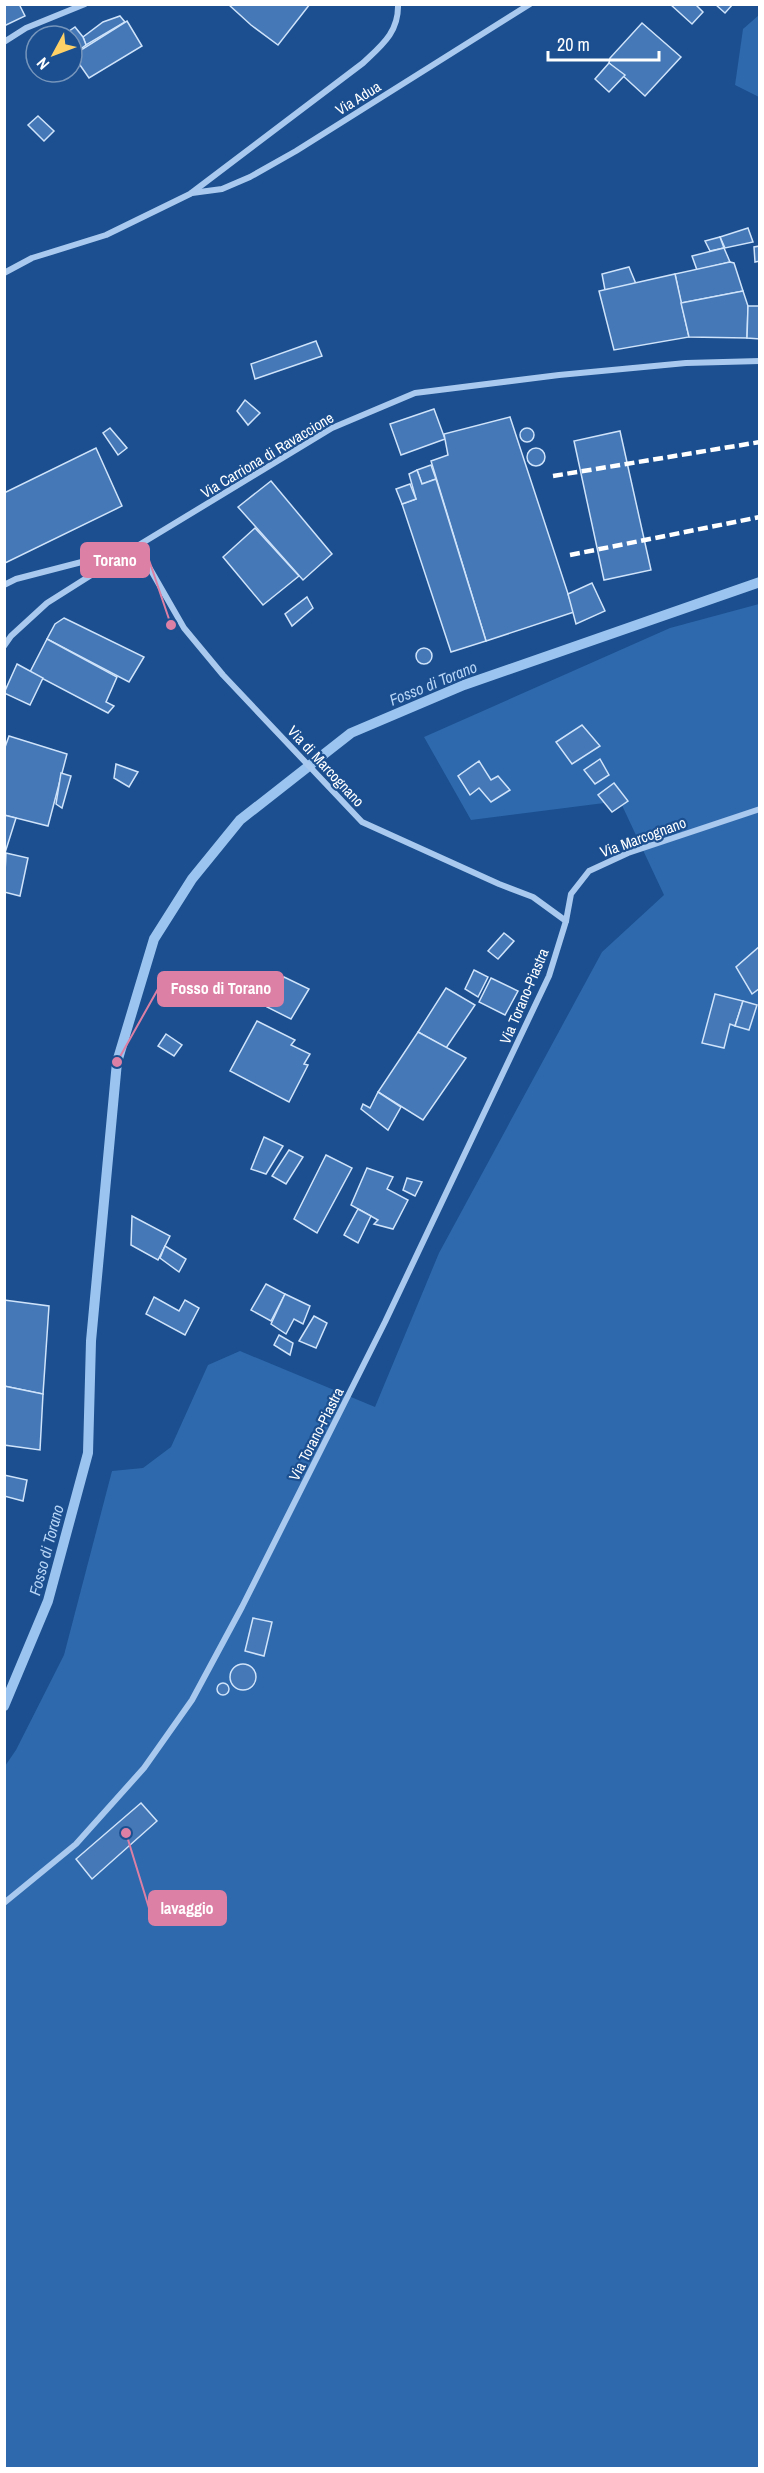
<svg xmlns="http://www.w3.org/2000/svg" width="764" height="2473" font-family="'Archivo Narrow',sans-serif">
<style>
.green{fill:#2e69ad}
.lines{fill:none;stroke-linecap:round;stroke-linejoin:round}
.stream{stroke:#9cc4f0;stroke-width:10}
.building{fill:#4478b7;stroke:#cfe3fa;stroke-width:1.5}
.street{stroke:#a9c9ee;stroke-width:6}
.rail{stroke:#fff;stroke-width:4.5;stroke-dasharray:10 4.5;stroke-linecap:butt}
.labels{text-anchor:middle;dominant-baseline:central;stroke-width:4.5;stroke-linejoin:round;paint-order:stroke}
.street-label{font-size:15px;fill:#fff;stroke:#1b4f8f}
.water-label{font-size:16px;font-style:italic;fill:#b5d3f5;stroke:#1b4f8f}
.leader{fill:none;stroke:#dd80a5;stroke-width:2}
.callout-dot{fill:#dd80a5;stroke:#1b4f8f;stroke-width:2}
.callout{fill:#dd80a5;stroke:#dd80a5;stroke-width:2}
.callout-label{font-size:16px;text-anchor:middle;font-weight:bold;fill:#fff}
</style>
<rect width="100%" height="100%" fill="#1b4f8f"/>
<g class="green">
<polygon points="759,15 759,97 735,85 743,29"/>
<polygon points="759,604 759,2468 5,2468 5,1766 16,1750 64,1655 112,1471 143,1468 171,1447 208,1365 240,1351 375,1407 439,1253 602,952 664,895 620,801 471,820 424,737 670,628"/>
</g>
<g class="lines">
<polyline class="stream" points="4,1706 48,1601 88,1453 91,1341 117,1062 154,939 192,879 240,820 351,733 464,685 760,582"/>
</g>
<g class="building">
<polygon points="4,4 19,4 25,16 4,26"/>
<polygon points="228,4 310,4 278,45 251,25"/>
<polygon points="670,4 695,4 703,12 692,24"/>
<polygon points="715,4 733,4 725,13"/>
<polygon points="120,16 125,22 86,45 83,37 103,22"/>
<polygon points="127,21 142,46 89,78 73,55"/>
<polygon points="642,23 681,57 645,96 609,63 610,58"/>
<polygon points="75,27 83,37 86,45 72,55 72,36 62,36"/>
<polygon points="609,63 625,75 609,92 595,79"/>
<polygon points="38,116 54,131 44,141 28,125"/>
<polygon points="748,228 753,242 725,248 720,237"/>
<polygon points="720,237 724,248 710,251 705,241"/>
<polygon points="760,246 760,261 755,262 754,247"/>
<polygon points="724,248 730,262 697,270 692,256"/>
<polygon points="730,262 734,263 743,291 681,303 675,274"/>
<polygon points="629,267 636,284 605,290 602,274"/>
<polygon points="675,274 689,337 614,350 599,291"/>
<polygon points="743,291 748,306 747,338 689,337 681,303"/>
<polygon points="748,306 760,306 760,339 747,338"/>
<polygon points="316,341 322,356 255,379 251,364"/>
<polygon points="245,400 260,413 248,425 237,411"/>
<polygon points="434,409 445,439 401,455 390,424"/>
<polygon points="510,417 574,612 486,641 431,461 448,455 444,434"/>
<circle cx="527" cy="435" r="7"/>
<polygon points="110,428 127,448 118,455 103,433"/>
<polygon points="620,431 651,570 604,580 574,441"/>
<polygon points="96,448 122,506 5,563 4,493"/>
<circle cx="536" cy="457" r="9"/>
<polygon points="431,465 436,479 422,484 417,470"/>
<polygon points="417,470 422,484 436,479 486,641 451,652 402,504 416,499 409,474"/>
<polygon points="271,481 332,554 303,580 238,507"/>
<polygon points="410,484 416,499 402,504 396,489"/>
<polygon points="255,528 299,576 263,605 223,557"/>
<polygon points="592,583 605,611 576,624 568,594"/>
<polygon points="307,597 313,608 292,626 285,614"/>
<polygon points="64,618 144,657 129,682 47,639 55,624"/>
<polygon points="47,639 117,677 106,702 114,706 108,713 30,672"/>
<circle cx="424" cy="656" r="8"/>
<polygon points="17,664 43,678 30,705 4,693"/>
<polygon points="582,725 600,746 572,764 556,742"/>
<polygon points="9,736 67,754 48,826 4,815 4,750"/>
<polygon points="600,759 609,775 595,784 584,770"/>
<polygon points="479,761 491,780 498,776 510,790 491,802 479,788 470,795 458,776"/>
<polygon points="116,764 138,772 129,787 114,778"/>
<polygon points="61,773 71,776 62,808 56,804"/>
<polygon points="614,783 628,801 612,812 598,795"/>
<polygon points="4,815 16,818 4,856"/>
<polygon points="6,853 28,858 20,896 4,892"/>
<polygon points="504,933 514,941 498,959 488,951"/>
<polygon points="760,946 760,988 752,994 736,967"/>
<polygon points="474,970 488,977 478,997 465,989"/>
<polygon points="284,977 309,989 291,1019 267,1007"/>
<polygon points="491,978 518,991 505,1015 479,1002"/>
<polygon points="446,988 475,1005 446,1048 418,1032"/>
<polygon points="715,994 743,1001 735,1026 730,1024 724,1048 702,1043"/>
<polygon points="743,1001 757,1005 749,1030 735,1026"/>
<polygon points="257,1021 295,1040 291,1045 310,1054 304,1064 308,1065 289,1102 230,1071"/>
<polygon points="418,1032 466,1058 423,1120 378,1092"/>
<polygon points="166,1034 182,1045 174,1056 158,1046"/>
<polygon points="378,1092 401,1107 388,1130 361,1109 363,1104 370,1108"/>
<polygon points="264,1137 283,1146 266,1174 251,1169"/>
<polygon points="289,1150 303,1157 286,1184 272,1176"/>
<polygon points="326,1155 352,1168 317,1233 294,1219"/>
<polygon points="367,1168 393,1177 387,1189 408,1200 393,1229 374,1224 378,1220 351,1205"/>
<polygon points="407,1178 422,1182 415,1196 403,1190"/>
<polygon points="358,1209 371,1216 358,1243 344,1235"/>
<polygon points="132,1216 170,1236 158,1260 131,1245"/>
<polygon points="165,1246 186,1259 179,1272 160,1258"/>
<polygon points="266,1284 285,1294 271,1321 251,1310"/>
<polygon points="285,1294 310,1306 303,1324 294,1319 286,1334 271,1324"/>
<polygon points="154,1297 179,1311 185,1300 199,1308 185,1335 146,1314"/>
<polygon points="4,1300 49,1306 43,1394 4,1386"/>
<polygon points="314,1316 327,1323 316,1348 299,1341"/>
<polygon points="279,1335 293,1343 290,1355 274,1345"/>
<polygon points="4,1386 43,1394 40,1450 4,1445"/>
<polygon points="4,1475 27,1480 23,1501 4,1496"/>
<polygon points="253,1618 272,1622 264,1656 245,1651"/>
<circle cx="243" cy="1677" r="13"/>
<circle cx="223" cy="1689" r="6"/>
<polygon points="141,1803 157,1821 92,1879 76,1859"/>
</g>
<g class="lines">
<g class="street">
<polyline points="4,42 26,28 85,4"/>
<polyline points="192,193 222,189 250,177 296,151 530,4"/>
<path d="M4,273l28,-15 74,-23 84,-41 173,-131c19,-18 36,-31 35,-59"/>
<polyline points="134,548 145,560 184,628 223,675 362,822 499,884 533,897 566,921"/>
<polyline points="4,585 16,579 128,550"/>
<polyline points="4,646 11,636 47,603 134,548 332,428 415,393 559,375 686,363 760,361"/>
<polyline points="4,1903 76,1844 144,1768 192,1700 242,1607 385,1322 549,976 566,921 571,894 589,871 628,853 760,809"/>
</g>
<g class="rail">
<polyline points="553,476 760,442"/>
<polyline points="570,555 760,517"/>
</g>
</g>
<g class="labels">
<g class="street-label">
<text transform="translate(358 98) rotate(-32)">Via Adua</text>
<text transform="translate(267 455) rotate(-31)">Via Carriona di Ravaccione</text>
<text transform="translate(326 766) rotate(47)">Via di Marcognano</text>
<text transform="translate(643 837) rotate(-20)">Via Marcognano</text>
<text transform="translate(524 996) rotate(-67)">Via Torano-Piastra</text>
<text transform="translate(316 1434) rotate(-63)">Via Torano-Piastra</text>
</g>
<g class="water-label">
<text transform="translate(433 683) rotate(-22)">Fosso di Torano</text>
<text transform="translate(46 1550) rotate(-75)">Fosso di Torano</text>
</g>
</g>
<path class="leader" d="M171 625L149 560M117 1062L158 989M126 1833L149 1908"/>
<g class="callout-dot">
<circle cx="171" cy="625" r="6"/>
<circle cx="117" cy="1062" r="6"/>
<circle cx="126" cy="1833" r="6"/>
</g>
<g class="callout">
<rect x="81" y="543" width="68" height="34" rx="6"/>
<rect x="158" y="972" width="125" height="34" rx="6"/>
<rect x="149" y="1891" width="77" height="34" rx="6"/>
</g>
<g class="callout-label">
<text x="115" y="566">Torano</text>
<text x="221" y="994">Fosso di Torano</text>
<text x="187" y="1914">lavaggio</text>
</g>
<rect width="764" height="2473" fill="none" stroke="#ffffff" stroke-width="12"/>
<g transform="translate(54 54) rotate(229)"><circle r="28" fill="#1b4f8f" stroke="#7695bc" stroke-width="1.5"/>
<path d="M0-4.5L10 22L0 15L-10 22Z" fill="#ffd166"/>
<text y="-9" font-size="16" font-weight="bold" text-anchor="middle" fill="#ffffff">N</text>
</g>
<path d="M548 51v9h111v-9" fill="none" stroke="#ffffff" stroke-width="3"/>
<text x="557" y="51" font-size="18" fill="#ffffff" stroke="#1b4f8f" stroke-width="4.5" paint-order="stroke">20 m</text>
</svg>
